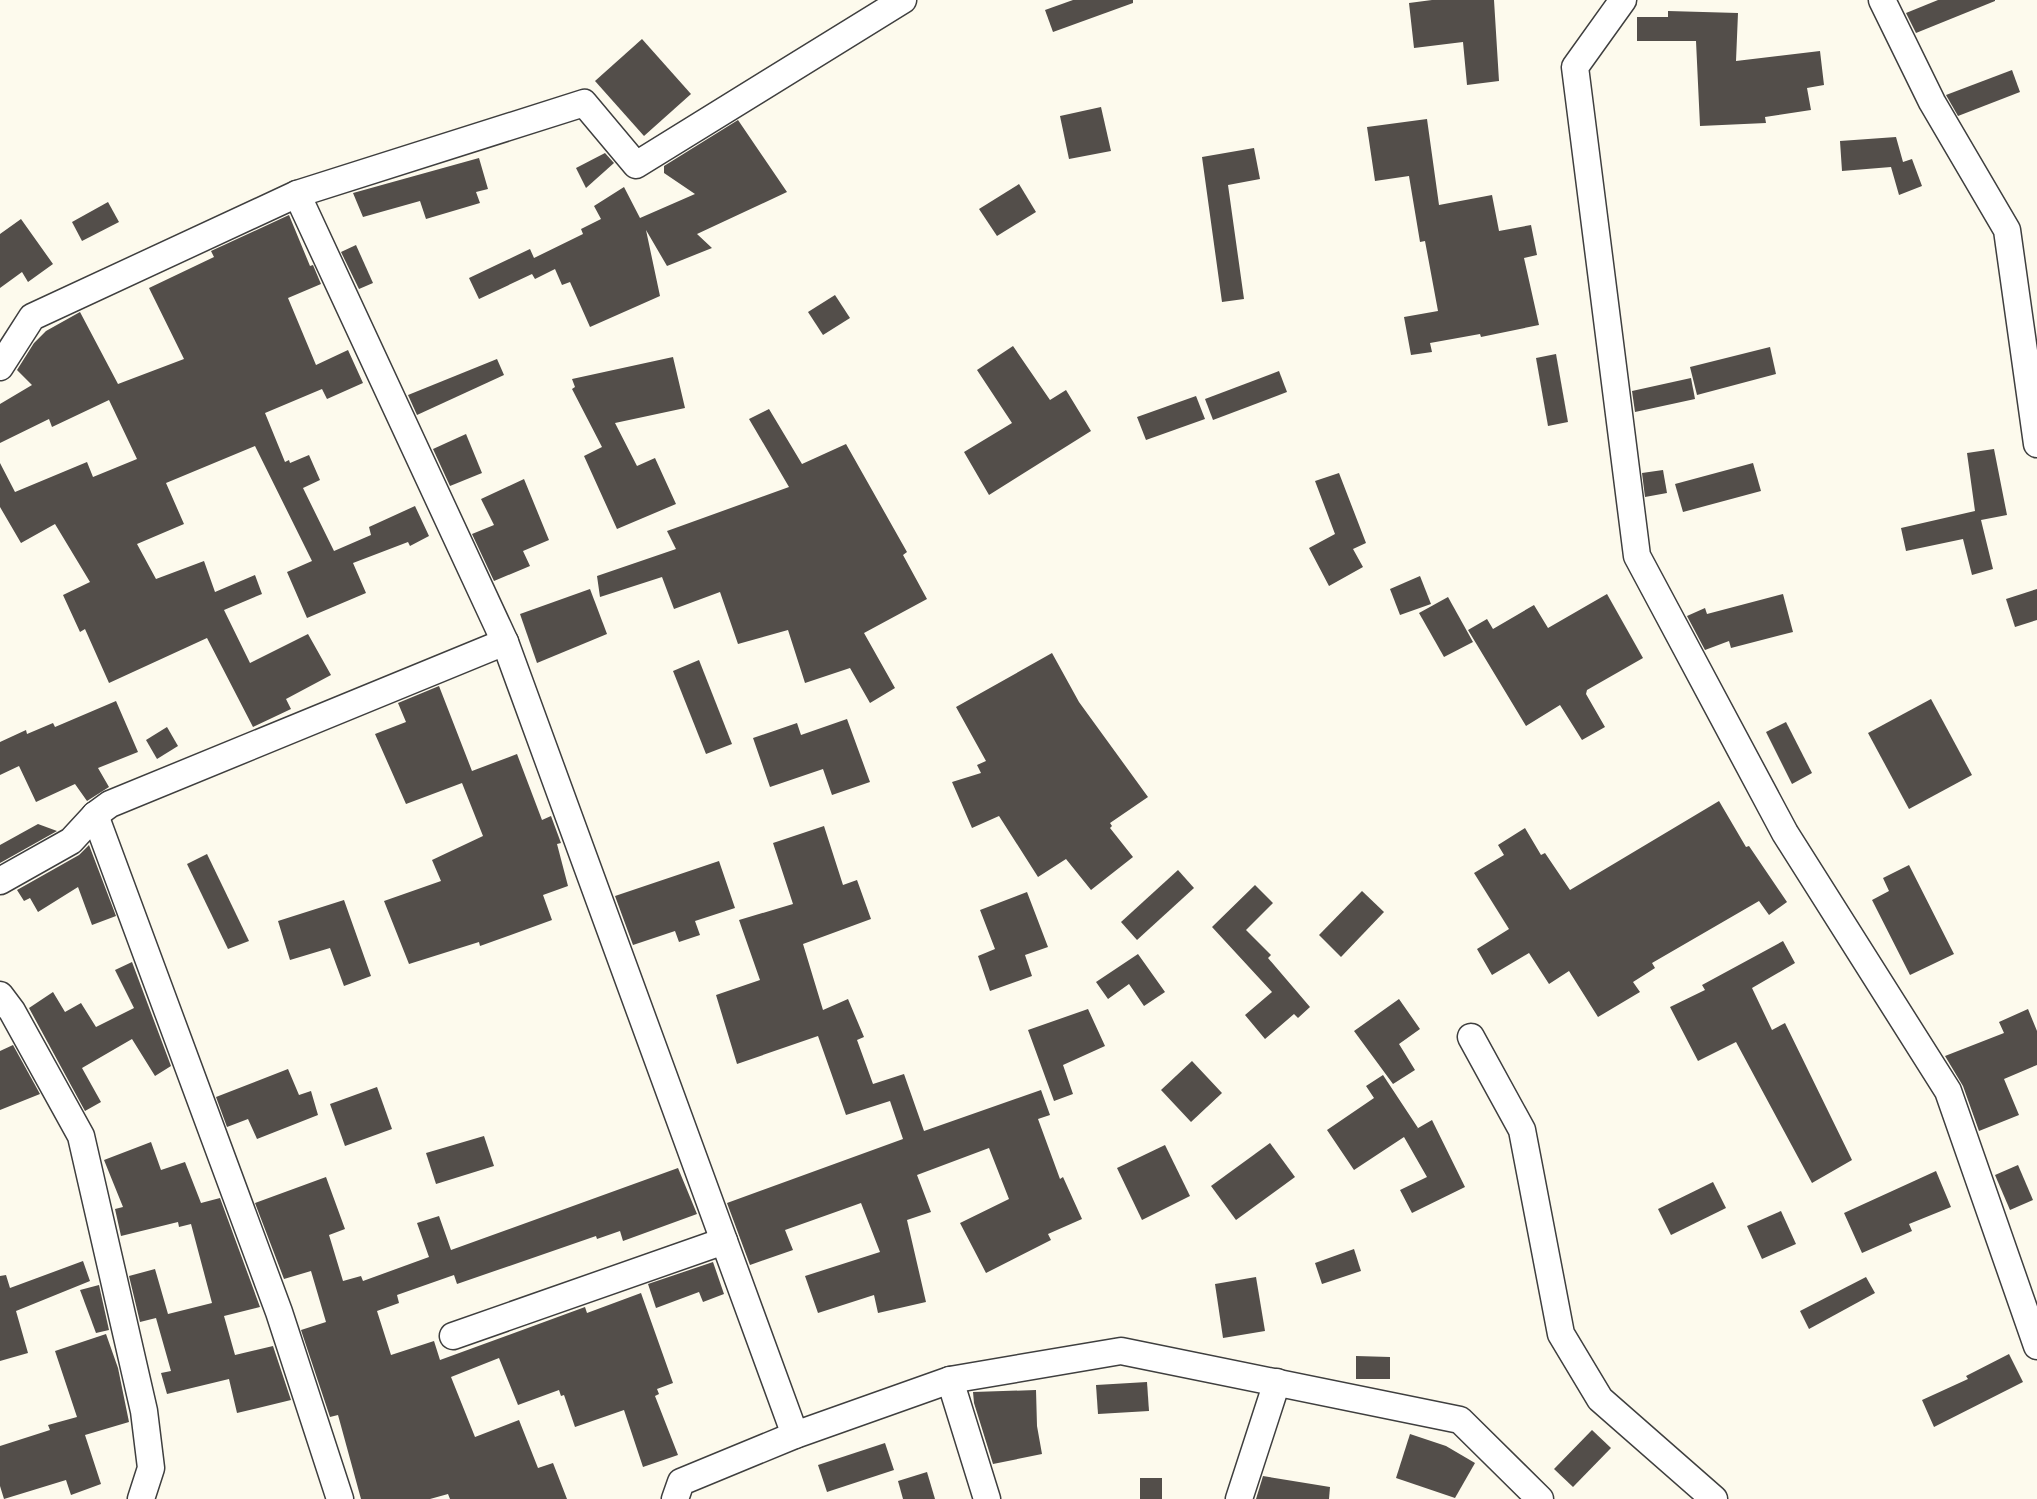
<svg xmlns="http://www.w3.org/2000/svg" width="2037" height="1499" font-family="'Times New Roman',serif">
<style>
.building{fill:#534e4a}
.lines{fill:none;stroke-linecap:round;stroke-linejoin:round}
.street-casing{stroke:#3f3f3f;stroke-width:29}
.street{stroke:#fff;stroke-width:26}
</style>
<rect width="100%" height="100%" fill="#fdfaed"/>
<g class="building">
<polygon points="1073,0 1133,0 1133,3 1053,32 1045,10"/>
<polygon points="1432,0 1494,0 1499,81 1467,85 1463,42 1414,48 1409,3"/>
<polygon points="1938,0 1995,0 1995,1 1916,33 1906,13"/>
<polygon points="1668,11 1738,13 1736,61 1820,51 1824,85 1807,88 1811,110 1765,117 1766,123 1700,126 1696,41 1637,41 1637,17 1668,17"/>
<polygon points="642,39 691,94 644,136 595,81"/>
<polygon points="2012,70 2020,92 1958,116 1946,95"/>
<polygon points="1101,107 1111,151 1069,159 1060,116"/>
<polygon points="1427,119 1439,205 1492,195 1499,231 1531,225 1537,255 1524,258 1539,325 1481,337 1480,334 1430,343 1432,352 1411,355 1404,317 1438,311 1425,241 1420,242 1409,176 1375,181 1367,127"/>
<polygon points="738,120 787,192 697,234 712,248 667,266 646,230 660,296 590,327 570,282 562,285 555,269 535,279 532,274 479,299 469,278 530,249 534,258 583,234 581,229 601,219 594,206 624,187 640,218 695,194 664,173 664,166"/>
<polygon points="1896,137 1903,162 1912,159 1922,186 1899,195 1891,167 1842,171 1840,141"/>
<polygon points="1254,148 1260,179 1228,185 1244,299 1222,302 1202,157"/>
<polygon points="605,153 614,163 586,188 576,168"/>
<polygon points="479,158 488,189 476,192 480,203 426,219 420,201 363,217 353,193"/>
<polygon points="1019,184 1036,212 997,236 979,209"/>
<polygon points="108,202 119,222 82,241 72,222"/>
<polygon points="289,215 310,266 313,265 321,284 288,298 316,365 348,350 363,383 327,399 322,389 265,413 285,462 289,460 290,463 309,455 320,480 303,488 334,551 371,535 369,527 415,506 429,536 410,546 408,542 353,563 366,593 307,618 287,572 312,561 255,446 166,483 184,524 137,544 156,579 204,561 215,592 255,575 262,594 224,610 250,663 308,634 331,675 286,699 291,709 253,727 207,638 109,683 85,629 80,632 63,595 90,582 55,524 21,543 0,507 0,463 15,492 87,462 93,477 137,459 109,400 52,427 49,419 0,443 0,404 32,385 17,370 34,343 46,331 80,312 118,384 184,359 149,288 214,257 211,251"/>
<polygon points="21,219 53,264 28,282 22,272 0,288 0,234"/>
<polygon points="356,245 373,283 359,289 341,252"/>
<polygon points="835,295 850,318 823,335 808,312"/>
<polygon points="1013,346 1050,400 1066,390 1091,431 989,495 964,452 1012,423 977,370"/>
<polygon points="1770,347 1776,374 1697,395 1690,367"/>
<polygon points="1556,354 1568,422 1548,426 1536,358"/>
<polygon points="673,357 685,408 615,423 637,466 655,458 676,504 617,529 584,456 602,447 572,389 575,387 572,379"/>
<polygon points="497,359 504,375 417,415 408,395"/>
<polygon points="1279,371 1287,392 1213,420 1205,399"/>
<polygon points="1691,378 1695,399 1635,412 1632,391"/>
<polygon points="1196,396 1205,419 1146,440 1137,417"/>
<polygon points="769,409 802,464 846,444 907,552 903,555 927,599 864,633 895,688 870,703 850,668 805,683 788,630 738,644 720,592 674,609 662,577 600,597 597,576 676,549 667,531 789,487 749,419"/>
<polygon points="466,434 482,473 450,486 433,449"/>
<polygon points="1994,449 2007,515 1981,520 1993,569 1972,575 1963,539 1906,551 1901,528 1975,511 1967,453"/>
<polygon points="1753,463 1761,491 1683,512 1675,484"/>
<polygon points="1663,470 1667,493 1645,497 1642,473"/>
<polygon points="1339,473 1366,543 1353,549 1363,567 1329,586 1309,548 1335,534 1315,481"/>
<polygon points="524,479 549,540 523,551 530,566 494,581 472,534 494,525 481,499"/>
<polygon points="1420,576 1431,604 1400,615 1390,589"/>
<polygon points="590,589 607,634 537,663 520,614"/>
<polygon points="2037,589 2037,620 2015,627 2006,599"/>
<polygon points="1607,594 1643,658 1587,690 1586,694 1605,727 1582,740 1560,705 1526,726 1468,630 1487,619 1493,629 1534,605 1548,628"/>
<polygon points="1783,594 1793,632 1731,648 1729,641 1705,650 1687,616 1705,608 1707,614"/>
<polygon points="1448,597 1473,642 1444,657 1419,613"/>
<polygon points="1052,653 1079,702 1148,797 1110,823 1112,826 1110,828 1133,857 1091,890 1066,859 1038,877 999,816 972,828 952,782 981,773 977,765 986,761 956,707"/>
<polygon points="699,660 732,744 706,754 673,671"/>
<polygon points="439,686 472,771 517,754 542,820 551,816 561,843 557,844 568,886 543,895 552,920 480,946 479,942 409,964 384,901 441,881 432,860 483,836 462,783 406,804 375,734 406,722 398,703"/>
<polygon points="1931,699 1972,775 1909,809 1868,733"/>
<polygon points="116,701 138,752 98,768 109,787 87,801 75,784 36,802 19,766 0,775 0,742 26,730 27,734 53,723 55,727"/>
<polygon points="847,719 870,782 832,795 823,769 770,787 753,738 797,723 801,735"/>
<polygon points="1786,722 1812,773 1792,784 1766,732"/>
<polygon points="167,727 178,746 157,759 146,740"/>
<polygon points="1719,801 1746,847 1749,846 1787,902 1769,915 1759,901 1652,963 1655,968 1633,982 1640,992 1598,1017 1569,971 1549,984 1529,953 1492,975 1477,949 1509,929 1474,873 1504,855 1498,845 1525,828 1541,855 1545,853 1570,890"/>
<polygon points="38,824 57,831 0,863 0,845"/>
<polygon points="824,826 843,885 857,880 871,919 803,944 823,1010 848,999 864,1037 857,1040 873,1084 904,1074 924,1131 1041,1090 1050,1115 1038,1119 1060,1179 1063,1177 1082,1219 1048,1234 1051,1240 986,1273 960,1223 1009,1199 989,1148 917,1175 931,1212 907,1220 926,1302 878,1313 874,1295 818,1313 805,1276 880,1252 861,1203 785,1230 793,1250 750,1265 727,1203 903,1139 890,1101 846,1115 818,1036 737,1064 716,995 760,980 739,920 793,904 773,843"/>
<polygon points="89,845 116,916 92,925 78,887 38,912 30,898 24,901 17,890 79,855"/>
<polygon points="207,854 249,941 228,949 187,864"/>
<polygon points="719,861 735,908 695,921 700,935 679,942 675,931 633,945 615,896"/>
<polygon points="1909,865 1954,954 1910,975 1872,900 1889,891 1883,878"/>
<polygon points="1178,870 1194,888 1137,940 1121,922"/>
<polygon points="1255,885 1273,903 1246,930 1271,955 1268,958 1310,1007 1298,1018 1294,1014 1265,1039 1245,1015 1272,992 1212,927"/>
<polygon points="1362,891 1384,912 1341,957 1319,935"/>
<polygon points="1027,892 1048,947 1025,955 1032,976 990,991 978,956 995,949 980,910"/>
<polygon points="344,900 371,976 344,986 330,948 290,960 278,921"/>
<polygon points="1783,941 1795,963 1752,988 1772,1030 1785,1023 1852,1160 1812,1183 1736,1042 1698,1061 1670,1007 1705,990 1702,985"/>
<polygon points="1138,954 1165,992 1144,1006 1129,984 1108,999 1096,982"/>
<polygon points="132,962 171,1066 155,1076 132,1039 82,1068 101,1102 85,1111 29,1008 53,992 65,1012 81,1003 96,1027 134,1008 115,970"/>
<polygon points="1399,999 1420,1029 1399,1044 1415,1070 1393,1084 1354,1031"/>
<polygon points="1088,1009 1105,1046 1063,1065 1073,1094 1054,1101 1028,1030"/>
<polygon points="2028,1009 2037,1031 2037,1065 2004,1079 2019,1115 1979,1131 1963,1086 1945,1056 2004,1033 1999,1022"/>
<polygon points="13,1045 40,1094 0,1110 0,1051"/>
<polygon points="1192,1061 1222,1093 1191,1122 1161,1090"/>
<polygon points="288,1069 299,1095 311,1091 318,1115 257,1139 248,1119 227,1127 216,1097"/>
<polygon points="1383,1075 1418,1128 1413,1131 1432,1120 1465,1187 1412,1213 1400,1190 1427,1177 1404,1137 1354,1170 1327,1130 1374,1098 1366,1086"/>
<polygon points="377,1087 392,1129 345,1146 330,1104"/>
<polygon points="484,1136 494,1166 436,1184 426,1153"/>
<polygon points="151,1142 161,1170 185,1162 201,1203 220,1198 260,1307 224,1316 235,1355 273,1346 291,1400 237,1413 229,1379 167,1394 161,1373 171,1371 156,1318 140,1322 129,1276 155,1269 168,1314 212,1303 191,1224 179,1227 178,1222 121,1236 115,1209 123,1207 104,1160"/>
<polygon points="1270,1143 1295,1177 1236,1220 1211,1186"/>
<polygon points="1165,1145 1190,1196 1142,1220 1117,1168"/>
<polygon points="2018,1165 2033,1200 2010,1210 1995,1175"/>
<polygon points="678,1168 697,1214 623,1241 620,1231 597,1239 596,1236 457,1284 454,1275 397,1295 399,1303 377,1311 391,1355 434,1341 440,1360 585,1307 587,1313 641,1293 673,1383 657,1389 659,1394 655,1396 678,1455 643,1467 624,1410 575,1427 564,1395 561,1396 559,1390 518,1405 499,1358 451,1377 475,1437 519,1420 538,1468 553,1463 567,1499 450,1499 448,1494 430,1499 361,1499 338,1415 330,1417 301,1330 326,1322 311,1271 284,1279 255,1203 326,1177 345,1229 329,1235 343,1281 361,1276 363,1281 429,1257 417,1223 439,1216 451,1250"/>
<polygon points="1936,1171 1951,1207 1909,1224 1912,1231 1862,1253 1844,1213"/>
<polygon points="1713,1182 1726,1208 1671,1235 1658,1209"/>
<polygon points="1781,1211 1796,1244 1762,1259 1747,1226"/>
<polygon points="1354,1249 1361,1271 1322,1284 1315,1263"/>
<polygon points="83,1261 90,1281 16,1311 28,1353 0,1361 0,1276 6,1275 10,1288"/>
<polygon points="713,1262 724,1294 703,1302 699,1292 656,1308 648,1284"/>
<polygon points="1256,1277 1265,1331 1223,1338 1215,1284"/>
<polygon points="1866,1277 1875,1293 1809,1329 1800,1311"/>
<polygon points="99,1285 109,1330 96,1333 80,1290"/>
<polygon points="106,1334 118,1368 129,1422 85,1435 101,1484 71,1495 66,1480 4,1499 0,1486 0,1446 50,1430 48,1425 77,1417 55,1351"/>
<polygon points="2009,1354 2023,1382 1934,1427 1922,1400 1968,1379 1966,1376"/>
<polygon points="1356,1356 1390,1357 1390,1379 1356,1379"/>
<polygon points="1147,1382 1149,1411 1098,1414 1096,1385"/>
<polygon points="1036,1390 1037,1426 1042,1454 993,1464 974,1403 973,1392"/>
<polygon points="1592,1430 1611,1448 1573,1487 1554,1469"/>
<polygon points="1410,1434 1446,1446 1475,1463 1455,1498 1396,1478"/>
<polygon points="885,1443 894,1470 827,1492 818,1465"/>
<polygon points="927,1472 935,1499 903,1499 898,1481"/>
<polygon points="1263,1476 1330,1487 1329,1499 1256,1499"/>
<rect x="1140" y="1478" width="22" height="21"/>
</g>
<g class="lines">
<g class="street-casing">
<g id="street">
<polyline points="1623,0 1575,67 1637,556 1785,833 1948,1091 2037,1346"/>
<polyline points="1882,0 1932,102 2007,230 2037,444"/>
<polyline points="297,194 505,642 795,1435"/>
<polyline points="0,367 32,317 297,194 584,103 636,165 903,0"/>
<polyline points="95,815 279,1312 340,1499"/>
<polyline points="0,881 71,841 95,815 110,804 505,642"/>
<polyline points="0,995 12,1011 81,1136 144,1411 151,1468 141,1499"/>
<polyline points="1471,1037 1522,1130 1561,1334 1600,1399 1714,1499"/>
<polyline points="453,1336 724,1241"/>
<polyline points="950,1380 987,1499"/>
<polyline points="675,1499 681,1482 795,1435 950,1380 1121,1351 1460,1420 1540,1499"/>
<polyline points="1239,1499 1277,1382"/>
</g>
</g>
<use href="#street" class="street"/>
</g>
</svg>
